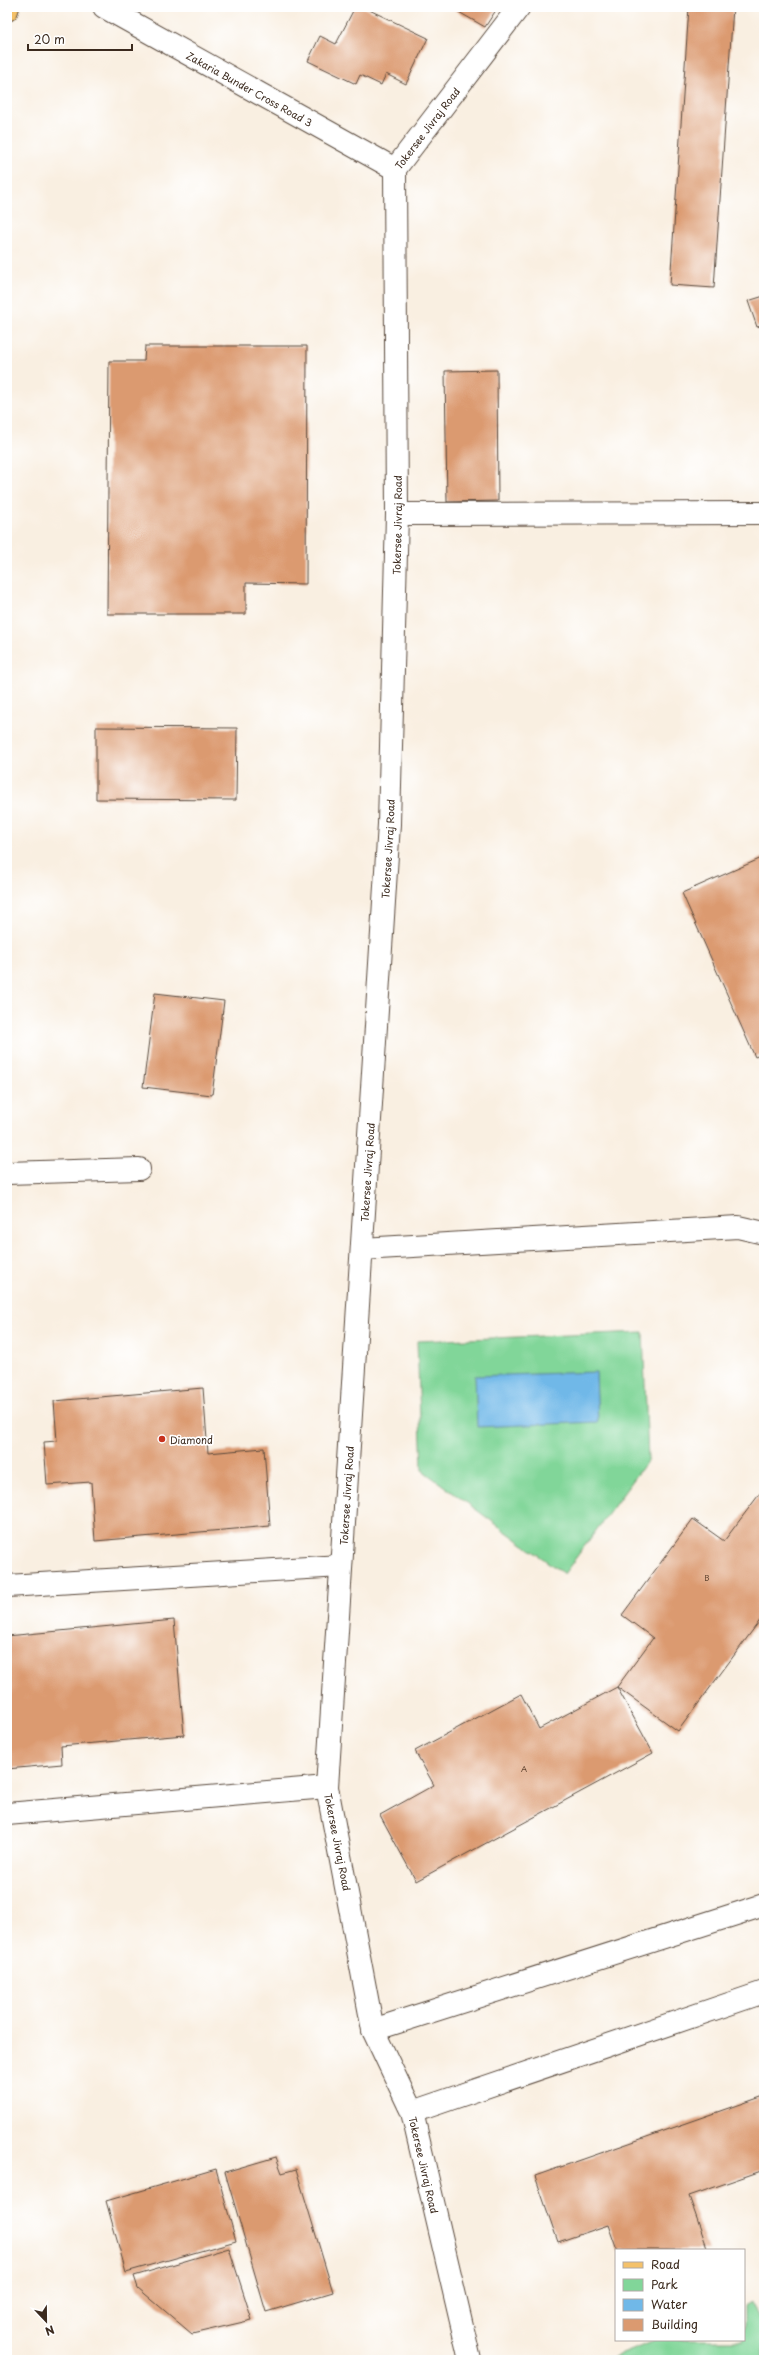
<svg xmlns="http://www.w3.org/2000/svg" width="771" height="2367" font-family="'Playpen Sans',sans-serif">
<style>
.green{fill:#81d699;stroke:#5e805c}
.water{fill:#70b8e8;stroke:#567183}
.building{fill:#db9a70}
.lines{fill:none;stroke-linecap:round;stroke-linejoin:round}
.minor-casing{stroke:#58483b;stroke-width:24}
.major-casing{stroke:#58483b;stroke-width:24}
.minor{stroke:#fff;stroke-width:22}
.major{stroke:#f4c16a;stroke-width:22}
.poi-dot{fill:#c8321e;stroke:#fff;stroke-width:1.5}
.labels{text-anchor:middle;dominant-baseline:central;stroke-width:3.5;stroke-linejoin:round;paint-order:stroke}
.number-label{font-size:8px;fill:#634632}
.street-label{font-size:10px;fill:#3b2a1e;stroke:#fff}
.poi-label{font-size:10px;fill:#3b2a1e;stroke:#fff;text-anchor:start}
</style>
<rect width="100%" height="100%" fill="#fff"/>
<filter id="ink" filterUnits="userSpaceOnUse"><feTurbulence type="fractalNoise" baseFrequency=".025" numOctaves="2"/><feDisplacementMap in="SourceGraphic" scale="8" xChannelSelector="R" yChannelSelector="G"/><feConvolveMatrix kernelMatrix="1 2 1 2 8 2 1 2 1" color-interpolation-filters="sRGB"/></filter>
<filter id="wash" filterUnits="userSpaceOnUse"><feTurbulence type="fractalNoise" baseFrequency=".012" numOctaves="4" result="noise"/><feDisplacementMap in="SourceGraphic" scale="16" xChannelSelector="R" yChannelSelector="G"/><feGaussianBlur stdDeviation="0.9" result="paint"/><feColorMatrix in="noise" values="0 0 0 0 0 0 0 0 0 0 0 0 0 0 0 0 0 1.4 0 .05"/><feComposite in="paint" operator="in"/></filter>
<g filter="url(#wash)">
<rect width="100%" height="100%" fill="#f9efe1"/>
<g class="green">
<polygon points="643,1332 648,1460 564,1574 422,1470 417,1341"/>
<polygon points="752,2302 764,2333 764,2360 606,2360 657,2340 744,2340 744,2306"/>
</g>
<polygon class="water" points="596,1372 598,1422 477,1427 475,1376"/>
<g id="blocks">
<g class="building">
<polygon points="355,7 363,7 428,38 406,84 386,74 381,85 360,75 356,84 308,61 320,36 336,44"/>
<polygon points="450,7 498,7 485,27"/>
<polygon points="689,7 733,7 714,288 670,285"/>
<polygon points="764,296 764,325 757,327 748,301"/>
<polygon points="145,346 307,346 306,584 246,583 246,614 107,614 109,361 144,361"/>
<polygon points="497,370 498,501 447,502 445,371"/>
<polygon points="96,727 237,728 236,800 96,799"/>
<polygon points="764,857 764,1053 755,1057 682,893"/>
<polygon points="155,993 224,1001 212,1095 143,1087"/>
<polygon points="203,1388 208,1453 264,1448 270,1526 95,1541 91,1482 47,1485 44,1442 57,1441 54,1401"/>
<polygon points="764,1488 764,1615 678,1731 617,1687 653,1638 622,1615 693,1519 724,1541"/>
<polygon points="174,1620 184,1735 61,1746 62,1764 7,1769 7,1636"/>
<polygon points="617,1687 653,1753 416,1881 380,1815 434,1785 415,1751 521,1694 539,1729"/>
<polygon points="764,2096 764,2170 689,2196 708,2250 617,2250 608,2225 558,2242 535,2176"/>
<polygon points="276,2157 282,2173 296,2169 333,2292 266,2312 225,2172"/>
<polygon points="216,2169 236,2241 126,2272 106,2201"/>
<polygon points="229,2248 252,2320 192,2334 138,2288 134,2276"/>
</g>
</g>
</g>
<g filter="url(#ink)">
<use href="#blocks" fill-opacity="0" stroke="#58483b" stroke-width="1"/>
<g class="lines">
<g class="minor-casing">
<g id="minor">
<path id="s1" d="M104,7l291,162"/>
<polyline points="397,514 764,513"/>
<polyline points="7,1173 139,1169"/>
<polyline points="362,1249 738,1227 764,1233"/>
<polyline points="7,1586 341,1566"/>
<polyline points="7,1814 327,1787"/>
<polyline points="373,2030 764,1905"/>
<polyline points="412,2112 764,1992"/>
<path id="s2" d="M470,2360l-58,-248 -39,-82 -46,-243 62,-963 8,-310 -2,-345 124,-162"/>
</g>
</g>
<g class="major-casing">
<polyline id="major" points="7,10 8,7"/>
</g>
<use href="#minor" class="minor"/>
<use href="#major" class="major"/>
</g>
</g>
<circle class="poi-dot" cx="162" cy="1439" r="4"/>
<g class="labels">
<g class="number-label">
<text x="707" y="1578">B</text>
<text x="524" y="1769">A</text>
</g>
<g class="street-label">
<text stroke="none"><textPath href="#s1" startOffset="167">Zakaria Bunder Cross Road 3</textPath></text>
<text stroke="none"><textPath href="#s2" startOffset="2265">Tokersee Jivraj Road</textPath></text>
<text stroke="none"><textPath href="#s2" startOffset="1857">Tokersee Jivraj Road</textPath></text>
<text stroke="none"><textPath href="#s2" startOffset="1533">Tokersee Jivraj Road</textPath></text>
<text stroke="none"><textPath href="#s2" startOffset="1209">Tokersee Jivraj Road</textPath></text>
<text stroke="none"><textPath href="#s2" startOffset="885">Tokersee Jivraj Road</textPath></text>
<text transform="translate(338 1842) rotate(79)">Tokersee Jivraj Road</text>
<text transform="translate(424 2165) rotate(77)">Tokersee Jivraj Road</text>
</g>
<g class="poi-label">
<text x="170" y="1439">Diamond</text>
</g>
</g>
<rect width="771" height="2367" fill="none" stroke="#fff" stroke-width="24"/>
<rect x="615" y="2249" width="130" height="92" fill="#ffffff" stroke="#b1aaa5"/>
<rect x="623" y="2262" width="20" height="6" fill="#f4c16a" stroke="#b1aaa5"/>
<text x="651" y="2269" font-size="12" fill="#3b2a1e">Road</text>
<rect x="623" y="2279" width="20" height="12" fill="#81d699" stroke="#b1aaa5"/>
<text x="651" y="2289" font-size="12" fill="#3b2a1e">Park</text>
<rect x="623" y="2299" width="20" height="12" fill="#70b8e8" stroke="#b1aaa5"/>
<text x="651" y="2309" font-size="12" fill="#3b2a1e">Water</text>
<rect x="623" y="2319" width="20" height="12" fill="#db9a70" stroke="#b1aaa5"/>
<text x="651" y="2329" font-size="12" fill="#3b2a1e">Building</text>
<g transform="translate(46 2321) rotate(158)" stroke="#ffffff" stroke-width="3" paint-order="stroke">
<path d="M0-3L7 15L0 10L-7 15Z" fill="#3b2a1e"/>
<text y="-6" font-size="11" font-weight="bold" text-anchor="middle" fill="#3b2a1e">N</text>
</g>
<path d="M28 44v6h104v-6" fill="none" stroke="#3b2a1e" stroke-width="2"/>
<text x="34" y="44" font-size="12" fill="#3b2a1e" stroke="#ffffff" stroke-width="3" paint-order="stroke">20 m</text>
</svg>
